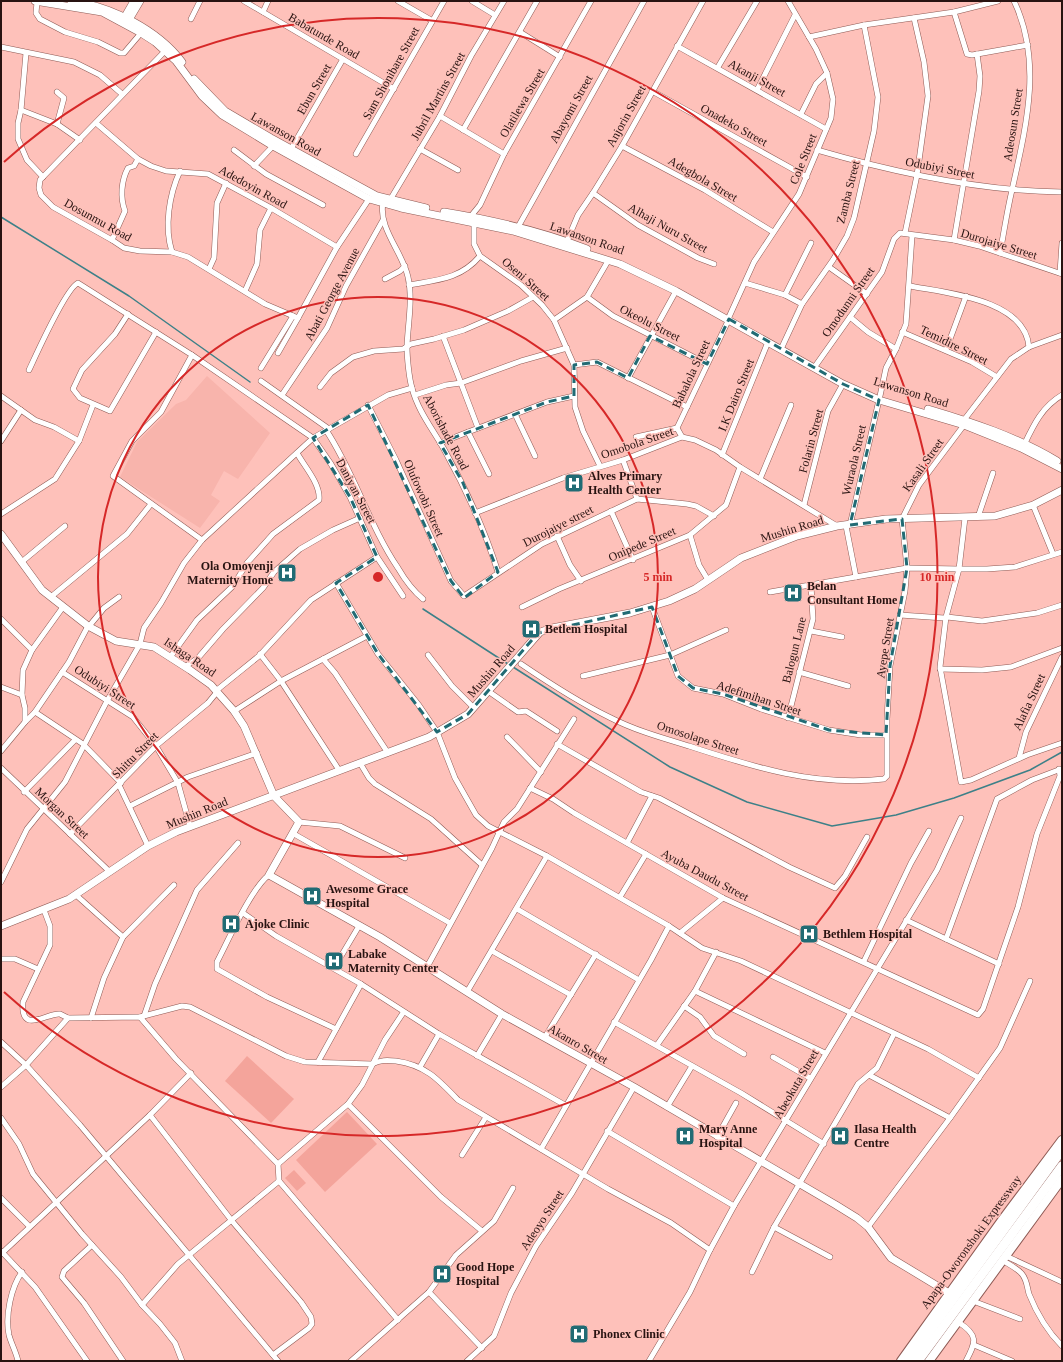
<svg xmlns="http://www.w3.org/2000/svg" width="1063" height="1362" font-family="'Times New Roman',serif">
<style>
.built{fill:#f8b4ac}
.green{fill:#f4a49b}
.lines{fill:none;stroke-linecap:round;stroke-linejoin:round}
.stream{stroke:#3d8088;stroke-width:1.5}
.street-casing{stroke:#8e5a54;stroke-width:6}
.secondary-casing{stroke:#8e5a54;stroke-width:8}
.primary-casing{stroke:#8e5a54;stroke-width:10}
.highway-casing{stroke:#8e5a54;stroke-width:10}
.street{stroke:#fff;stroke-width:5}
.secondary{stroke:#fff;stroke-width:7}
.primary{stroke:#fff;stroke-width:8}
.highway{stroke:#fff;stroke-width:9}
.marked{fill:none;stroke:#216b74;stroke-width:3;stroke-dasharray:8 5;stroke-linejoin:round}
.ring{fill:none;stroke:#d62828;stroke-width:2}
.labels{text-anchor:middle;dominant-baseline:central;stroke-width:3;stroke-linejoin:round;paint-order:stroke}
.street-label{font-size:12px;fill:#281311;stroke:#fec1ba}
.poi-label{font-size:12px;font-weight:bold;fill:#281311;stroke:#fec1ba;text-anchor:start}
.centre{fill:#d62828;stroke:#fec1ba;stroke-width:2}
.ring-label{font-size:12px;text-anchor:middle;font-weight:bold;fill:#d62828;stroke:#fec1ba;stroke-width:3;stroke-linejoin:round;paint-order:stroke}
</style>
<rect width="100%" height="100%" fill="#fec1ba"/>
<polygon class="built" points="207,376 270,433 238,479 224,471 211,495 220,501 200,528 120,477 137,442 176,404 186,400"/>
<g class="green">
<polygon points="247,1056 294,1099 271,1123 225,1081"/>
<polygon points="347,1112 377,1144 325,1192 296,1160"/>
<polygon points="294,1170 306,1183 297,1191 285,1178"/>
</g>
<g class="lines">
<g class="stream">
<polyline points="1,217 129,296 250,382"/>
<polyline points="423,609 508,664"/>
<polyline points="513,667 670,767 747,802 832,826 896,815 954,798 1030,770 1062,752"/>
</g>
<g class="street-casing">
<g id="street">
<polyline points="244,1 394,89"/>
<polyline points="398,1 431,20"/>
<polyline points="472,1 495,15"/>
<polyline points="37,2 36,13 40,19 65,32 98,42 120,53 124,53 141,33"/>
<polyline points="263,12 268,1"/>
<polyline points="954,12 967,54 972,55 1028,45"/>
<polyline points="191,19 200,1"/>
<polyline points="520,32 560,57"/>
<polyline points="809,37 864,25 954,12 998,1"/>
<polyline points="677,46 826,129"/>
<polyline points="1,47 74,62 100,75 122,94"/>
<polyline points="165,51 40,180 39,188 41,195 53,207 112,240 124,248 140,251 172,252 188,257 265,304 298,318 337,247 369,199"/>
<polyline points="26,53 21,110 18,123 18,139 27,160 43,177"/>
<polyline points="718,67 757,1"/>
<polyline points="757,90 795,15"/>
<polyline points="652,91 807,177"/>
<polyline points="57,92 64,98 57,124"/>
<polyline points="21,110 57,124 80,140"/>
<polyline points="801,114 816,84 827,73"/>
<polyline points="440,116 504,154"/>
<polyline points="96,123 138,159 151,166 166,171 208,174 271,208 337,247"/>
<polyline points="463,130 537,1"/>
<polyline points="622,146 705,190 773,232"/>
<polyline points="291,149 343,59"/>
<polyline points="420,149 458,170"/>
<polyline points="234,150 266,174 323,205"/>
<path d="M817,150c79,23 162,41 245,42"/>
<polyline points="356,154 444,1"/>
<polyline points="254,166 273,146"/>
<polyline points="593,193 638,225 698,258 714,264"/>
<polyline points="390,200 440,116 471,56 504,1"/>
<path d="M383,203c-5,25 20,50 25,74 5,22 0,46 -1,69 0,11 2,32 5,42 6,24 23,44 34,65 21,38 39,78 52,119"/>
<polyline points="471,216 480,205 504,154 591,1"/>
<polyline points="474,223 474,244 480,256 521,285 542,305 554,320 574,365 575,407 583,431 600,466"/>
<polyline points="518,227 644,1"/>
<polyline points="905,233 917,175 928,96 924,62 914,18"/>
<path d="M112,240l13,-29c-5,-13 -4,-30 3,-43l6,-2 4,-7"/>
<polyline points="954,240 979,91 980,76 977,54"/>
<polyline points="567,241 578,215 593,193 622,146 703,1"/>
<path d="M172,252c-8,-25 -3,-57 8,-81"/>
<path d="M1000,253c4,-21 7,-42 12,-63 14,-63 31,-128 2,-189"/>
<polyline points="829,267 867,294"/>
<polyline points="209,269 214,258 217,203 226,183"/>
<polyline points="1060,273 1062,243"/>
<polyline points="385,279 400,271 405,266"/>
<polyline points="745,283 785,295 802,304"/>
<path d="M409,285c28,-5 52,-6 71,-29"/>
<path d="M910,286c36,7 115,13 119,61"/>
<polyline points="245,291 257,264 260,230 271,208"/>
<polyline points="785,295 811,243"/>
<polyline points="587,297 613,316 707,364"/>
<polyline points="128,314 115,334 82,370 73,389 80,398 110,411 156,332"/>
<polyline points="729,317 754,262 799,194 831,118 833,99 827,73 816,49 788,1"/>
<polyline points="850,317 868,332 896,349"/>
<polyline points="554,320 587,297 608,261"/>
<polyline points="902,332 972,362 997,377"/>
<polyline points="443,336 478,428"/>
<polyline points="782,347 802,304 833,260 847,236 854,218 874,131 878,97 864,25"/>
<polyline points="946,350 966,296"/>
<polyline points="278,353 298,318"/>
<polyline points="192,355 313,438 331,464 350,497 377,557 403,596"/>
<polyline points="574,365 597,362 687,407"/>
<polyline points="816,365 882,272 894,239 900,233 954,240 979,246 1062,274"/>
<polyline points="261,368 293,316"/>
<path d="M29,370c7,-15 37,-82 49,-87l114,72 -31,57 -29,29 -19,35 89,64"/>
<polyline points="628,378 676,291"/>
<polyline points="261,381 329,429"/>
<polyline points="320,387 331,373 353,357 374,351 403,349 411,344 434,339 464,330 508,311 533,297"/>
<polyline points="282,395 327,328 346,286 383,220"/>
<polyline points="415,395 446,385 461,383 521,361 567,348"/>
<polyline points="1,396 35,420 54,427 79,441"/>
<polyline points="880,396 886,368 896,349 906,324 912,236"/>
<polyline points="368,405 396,460 451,581 464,596 542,544 637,499 687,504 696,506 714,516"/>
<polyline points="515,414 535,456"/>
<polyline points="964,420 1011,359 1029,347 1062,335"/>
<path d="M326,430c29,44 43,95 72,138 7,12 14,22 25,31"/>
<polyline points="636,437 677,428"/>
<polyline points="682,437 677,428 729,319"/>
<polyline points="1,441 21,410"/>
<polyline points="440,443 468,432"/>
<path d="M1024,445c10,-21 18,-38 38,-50"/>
<polyline points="722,455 768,342"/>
<polyline points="623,460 637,499"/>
<polyline points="489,474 468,432 547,402 574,396"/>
<polyline points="760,479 791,405"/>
<polyline points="804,505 828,411 843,384"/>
<polyline points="1033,505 1053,554"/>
<polyline points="611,511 633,560"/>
<polyline points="475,513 563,478 623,460 682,437 695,440 716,450 740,467 837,526"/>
<polyline points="1,514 55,479 79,441 93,405"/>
<polyline points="978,517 993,473"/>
<polyline points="965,518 959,569 987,569 1015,567 1062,552"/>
<polyline points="850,525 879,400"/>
<polyline points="846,526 856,577"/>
<polyline points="690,535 699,565 708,580"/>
<polyline points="557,536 570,565 581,581"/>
<polyline points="24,560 65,526"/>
<polyline points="336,583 378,654 418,704 437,732 455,778 476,815 488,826 547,856 669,926 651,960 541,1149"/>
<polyline points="770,592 907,568 959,569 946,617 940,667 961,782 971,780 1027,755 1062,743"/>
<polyline points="52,596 127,534 151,504"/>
<polyline points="522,607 559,589 690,535 726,505 740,467"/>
<polyline points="652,607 678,676 693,688 723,694 761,709 829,730 861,735 886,735"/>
<polyline points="900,615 944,618 947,617 982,621 1037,613 1062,605"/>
<polyline points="1,619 32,650"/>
<polyline points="90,625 104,608 119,597"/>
<polyline points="88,626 69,662 35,712 83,744 121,783"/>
<polyline points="811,631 842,637"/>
<polyline points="428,655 452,686 474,708"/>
<path d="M171,656l26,-36 36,-34 14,-23 26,-29 46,-34c2,-16 -15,-34 -22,-47"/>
<polyline points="323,659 335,673 388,753"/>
<path d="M521,664c28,19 57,38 88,53 25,13 53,21 80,29 64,21 127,41 195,33l3,-3v-57l3,-53 15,-75 2,-23 -5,-49 17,-34 45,-60"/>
<polyline points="186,666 198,658 223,629 263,588 274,572 300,549 333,530 360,518"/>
<polyline points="940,669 982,670 1011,667 1062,648"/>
<polyline points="62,672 133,717 156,746 178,783 190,826"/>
<polyline points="799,672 848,686"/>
<polyline points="583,676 670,655 726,630"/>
<polyline points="1,687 22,695"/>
<polyline points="217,690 259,656 311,600 377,557"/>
<polyline points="488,691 518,712 526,711 557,731"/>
<polyline points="236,710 281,681 260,654"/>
<polyline points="788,718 813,619 811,586"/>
<polyline points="25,722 35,712"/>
<polyline points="507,737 541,772"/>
<polyline points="557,744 641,792 659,798 789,867 835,888 845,876 867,837"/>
<polyline points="1,751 25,722 25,708 22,695 23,670 32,650 63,607"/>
<polyline points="1019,758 1026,732 1062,657"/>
<polyline points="360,763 369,778 375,784 431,819 482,865"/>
<polyline points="1,768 110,872"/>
<polyline points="339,770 281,681 367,636"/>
<polyline points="119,785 148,846"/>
<polyline points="530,788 553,799 574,813 723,898 978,1015 983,1009 1018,907 1037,834 1060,776 1059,769"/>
<polyline points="24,792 75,740"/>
<polyline points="130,806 188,777 257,753"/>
<polyline points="299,822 340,826 405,858"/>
<polyline points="70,834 157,745 208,703 217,692"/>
<polyline points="294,834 450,923"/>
<polyline points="627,843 652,796"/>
<path d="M269,875c-17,12 -41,66 -52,87v7l50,28 69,32"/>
<polyline points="1,882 27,829 65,782 107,701 140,644 144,628 161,603 184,563 202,540 313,438 388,395 412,388"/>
<polyline points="76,895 123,937"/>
<polyline points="620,897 646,854"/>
<polyline points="517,909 639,980"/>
<path d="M44,910l6,16v19l-27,57c-3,34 25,10 37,12 2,1 6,3 8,4"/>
<polyline points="243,913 276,936 361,984 439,1034 565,1105"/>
<polyline points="906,920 946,939 997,799 1032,780 1061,769"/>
<polyline points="669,926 702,948 741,961 928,1049 979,1078"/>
<polyline points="680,933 723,898"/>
<polyline points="946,939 999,964"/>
<polyline points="492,951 571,995"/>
<polyline points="1,959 15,959 38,969"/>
<polyline points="864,961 911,863 929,831"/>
<polyline points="427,967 492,848 504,822 517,809 574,719"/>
<polyline points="334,968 359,926"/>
<polyline points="695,991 825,1053"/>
<polyline points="467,992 547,856"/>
<polyline points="684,1006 700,1017 714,1036 744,1054"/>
<polyline points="144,1016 155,984 197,890 238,843"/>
<path d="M140,1017l42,-11 8,1 96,49 19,6 67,2c9,-4 14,-4 24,-3 29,4 42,18 62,39l150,89 63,34 39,27"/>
<polyline points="91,1018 104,978 123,937 174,885"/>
<polyline points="614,1022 741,1093 824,1144"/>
<polyline points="545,1037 596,954"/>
<polyline points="1,1042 26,1065 80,1125 278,1361"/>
<polyline points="657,1045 695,991 716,952"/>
<polyline points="477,1056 502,1014"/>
<polyline points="773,1057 810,1078"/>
<polyline points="318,1062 361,984"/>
<polyline points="420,1067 439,1034"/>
<polyline points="869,1075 950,1118"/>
<polyline points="1,1087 26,1065 68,1018 140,1017 176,1059 278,1164 279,1181 398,1320"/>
<polyline points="348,1104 441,1197 482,1231"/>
<polyline points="667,1107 692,1066"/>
<polyline points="150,1115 232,1221 301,1302 311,1317 312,1324 309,1328 273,1355"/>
<polyline points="1,1118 19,1144 33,1174 82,1234 121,1277 142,1305 160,1324 175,1343 182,1361"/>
<polyline points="607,1131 734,1206"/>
<polyline points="717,1137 736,1103"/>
<polyline points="462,1155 486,1117"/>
<polyline points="278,1164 348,1104 362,1085 385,1040 403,1013"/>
<polyline points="1,1198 29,1226"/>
<polyline points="774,1227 830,1257"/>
<polyline points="868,1227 950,1118 1000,1048 1030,981"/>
<polyline points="92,1245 64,1271 62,1277 84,1303 123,1361"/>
<polyline points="1,1251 35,1287 87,1361"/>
<polyline points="1,1254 150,1115 191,1073"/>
<polyline points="1006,1256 1062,1282"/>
<path d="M1002,1260c6,4 15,8 20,14 5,6 5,13 7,20 8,20 18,37 33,52"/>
<polyline points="752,1272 774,1227 858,1084 877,1068 894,1034"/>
<polyline points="429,1292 482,1348"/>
<polyline points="973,1301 1020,1319"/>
<polyline points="142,1305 178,1264 279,1181"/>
<path d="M958,1322c21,13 18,20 8,39"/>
<polyline points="974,1345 1012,1361"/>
<path d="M18,1361c-2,-9 -7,-18 -9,-26 -4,-19 2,-48 13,-63"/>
<polyline points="351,1361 429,1292 456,1255 494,1221 513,1188"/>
<polyline points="467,1361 494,1336 511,1293 536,1246 572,1193 634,1087"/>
<polyline points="649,1361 690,1292 710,1250 734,1206 937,870 961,818"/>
</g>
</g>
<g class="secondary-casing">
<g id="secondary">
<polyline points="35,1 102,12 141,33 155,42 176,61 202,96 222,115 273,146 369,199 401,208 513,231 620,264 676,291 843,384 879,400 964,425 1021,448 1062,469"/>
<path d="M71,1c40,5 87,29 111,61"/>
<polyline points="123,20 134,1"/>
<polyline points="127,23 140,1"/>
<polyline points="194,79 225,111 271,138 377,196 426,208"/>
<path d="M444,212c49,8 97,19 143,37"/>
<path d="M928,409c44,13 89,28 129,52"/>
<polyline points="1,534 42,590 88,626 116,641 154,647 190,670 211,685 234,711 244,726 274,796 299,822 269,875 380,937 502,1014 634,1087 836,1205 857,1218 868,1227 891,1258 949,1293"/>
<polyline points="1,926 69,899 148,846 176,832 429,737 468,714 540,632 552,628 630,613 669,601 695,589 741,558 797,536 837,526 886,519 995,516 1033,505 1062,490"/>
</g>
</g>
<g class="primary-casing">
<g id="primary">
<polyline points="901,1361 1002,1220 1062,1140"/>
<polyline points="929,1361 1062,1179"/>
</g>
</g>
<g class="highway-casing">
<g id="highway">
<polyline points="908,1361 1062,1150"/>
<polyline points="918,1361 1062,1166"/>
</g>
</g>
<use href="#street" class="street"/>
<use href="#secondary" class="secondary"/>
<use href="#primary" class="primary"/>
<use href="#highway" class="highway"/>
</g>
<path class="marked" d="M729,319l114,65 36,16 -29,125 52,-6 5,49 -17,98 -4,69 -57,-5 -106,-36 -30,-6 -15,-12 -26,-69 -114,26 -70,81 -31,18 -59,-78 -42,-71 41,-26 -27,-60 -37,-59 55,-33 83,176 13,17 34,-26 -35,-89 -23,-40 107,-41 27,-6v-31l23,-3 31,16 22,-42 57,28z"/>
<g class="ring">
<circle cx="378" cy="577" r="280"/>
<path d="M4 162A559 559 0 1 1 4 992"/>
</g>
<defs>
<g id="hospital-square" transform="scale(1)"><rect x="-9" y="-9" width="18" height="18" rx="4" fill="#216b74" stroke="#fec1ba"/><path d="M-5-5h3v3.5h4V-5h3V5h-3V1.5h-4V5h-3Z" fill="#fff"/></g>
</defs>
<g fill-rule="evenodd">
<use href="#hospital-square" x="574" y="483"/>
<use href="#hospital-square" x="287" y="573"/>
<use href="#hospital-square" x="793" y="593"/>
<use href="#hospital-square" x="531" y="629"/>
<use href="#hospital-square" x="312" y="896"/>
<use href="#hospital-square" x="231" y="924"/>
<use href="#hospital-square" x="809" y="934"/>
<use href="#hospital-square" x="334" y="961"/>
<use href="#hospital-square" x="685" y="1136"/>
<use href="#hospital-square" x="840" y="1136"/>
<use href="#hospital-square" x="442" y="1274"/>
<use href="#hospital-square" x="579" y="1334"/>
</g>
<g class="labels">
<g class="street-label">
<text transform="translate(324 36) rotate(30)">Babatunde Road</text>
<text transform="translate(391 73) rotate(-61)">Sam Shonibare Street</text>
<text transform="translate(757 78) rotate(29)">Akanji Street</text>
<text transform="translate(314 89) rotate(-60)">Ebun Street</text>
<text transform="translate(438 96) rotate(-61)">Jubril Martins Street</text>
<text transform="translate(522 103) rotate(-60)">Olatilewa Street</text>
<text transform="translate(571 109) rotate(-61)">Abayomi Street</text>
<text transform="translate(626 116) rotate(-61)">Anjorin Street</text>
<text transform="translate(734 125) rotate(29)">Onadeko Street</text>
<text transform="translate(1013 125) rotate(-81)">Adeosun Street</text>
<text transform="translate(286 134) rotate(29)">Lawanson Road</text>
<text transform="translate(803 159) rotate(-68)">Cole Street</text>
<text transform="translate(940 168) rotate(11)">Odubiyi Street</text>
<text transform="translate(703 179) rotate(30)">Adegbola Street</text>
<text transform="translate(253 187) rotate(29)">Adedoyin Road</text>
<text transform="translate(848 192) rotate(-76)">Zamba Street</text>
<text transform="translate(98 220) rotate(29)">Dosunmu Road</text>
<text transform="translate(668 228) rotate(29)">Alhaji Nuru Street</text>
<text transform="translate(587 238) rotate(19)">Lawanson Road</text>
<text transform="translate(999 244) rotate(17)">Durojaiye Street</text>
<text transform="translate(526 279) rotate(41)">Oseni Street</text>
<text transform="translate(332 294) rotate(-62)">Abati George Avenue</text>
<text transform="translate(848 302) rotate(-55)">Omodunni Street</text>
<text transform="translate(650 323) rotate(27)">Okeolu Street</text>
<text transform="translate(954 345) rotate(26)">Temidire Street</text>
<text transform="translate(691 374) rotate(-65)">Babalola Street</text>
<text transform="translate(911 392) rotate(17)">Lawanson Road</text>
<text transform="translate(736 395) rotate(-68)">I.K Dairo Street</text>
<text transform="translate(446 432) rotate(62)">Aborishade Road</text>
<text transform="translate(811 441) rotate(-75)">Folarin Street</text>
<text transform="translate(637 443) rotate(-19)">Omobola Street</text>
<text transform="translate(854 460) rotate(-77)">Wuraola Street</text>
<text transform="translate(923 465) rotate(-55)">Kasali Street</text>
<text transform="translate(356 491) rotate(62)">Daniyan Street</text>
<text transform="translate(424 498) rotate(66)">Olufowobi Street</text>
<text transform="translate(558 526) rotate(-27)">Durojaiye street</text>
<text transform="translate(792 529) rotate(-17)">Mushin Road</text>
<text transform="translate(642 544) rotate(-23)">Onipede Street</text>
<text transform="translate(885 648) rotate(-81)">Ayepe Street</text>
<text transform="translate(794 650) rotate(-76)">Balogun Lane</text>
<text transform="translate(190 657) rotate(34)">Ishaga Road</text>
<text transform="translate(491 671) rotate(-49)">Mushin Road</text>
<text transform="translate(105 687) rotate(33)">Odubiyi Street</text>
<text transform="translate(759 698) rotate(18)">Adefimihan Street</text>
<text transform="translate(1029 702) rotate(-65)">Alafia Street</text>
<text transform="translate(698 738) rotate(18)">Omosolape Street</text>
<text transform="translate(135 755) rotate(-45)">Shittu Street</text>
<text transform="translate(62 813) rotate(43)">Morgan Street</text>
<text transform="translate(197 813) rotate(-22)">Mushin Road</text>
<text transform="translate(705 875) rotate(28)">Ayuba Daudu Street</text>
<text transform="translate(578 1044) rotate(30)">Akanro Street</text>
<text transform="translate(796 1084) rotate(-60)">Abeokuta Street</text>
<text transform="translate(542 1220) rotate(-57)">Adeoyo Street</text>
<text transform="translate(971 1242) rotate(-54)">Apapa-Oworonshoki Expressway</text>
</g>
<g class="poi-label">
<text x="588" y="476">Alves Primary<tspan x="588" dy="14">Health Center</tspan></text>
<text x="273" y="566" text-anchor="end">Ola Omoyenji<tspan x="273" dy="14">Maternity Home</tspan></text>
<text x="807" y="586">Belan<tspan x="807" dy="14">Consultant Home</tspan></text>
<text x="545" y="629">Betlem Hospital</text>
<text x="326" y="889">Awesome Grace<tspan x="326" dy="14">Hospital</tspan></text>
<text x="245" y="924">Ajoke Clinic</text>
<text x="823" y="934">Bethlem Hospital</text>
<text x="348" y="954">Labake<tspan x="348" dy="14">Maternity Center</tspan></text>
<text x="699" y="1129">Mary Anne<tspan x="699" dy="14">Hospital</tspan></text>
<text x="854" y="1129">Ilasa Health<tspan x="854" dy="14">Centre</tspan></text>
<text x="456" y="1267">Good Hope<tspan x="456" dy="14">Hospital</tspan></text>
<text x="593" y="1334">Phonex Clinic</text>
</g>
</g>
<circle cx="378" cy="577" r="6" class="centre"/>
<g class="ring-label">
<text x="658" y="581">5 min</text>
<text x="937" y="581">10 min</text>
</g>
<rect width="1063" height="1362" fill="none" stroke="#281311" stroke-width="4"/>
</svg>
